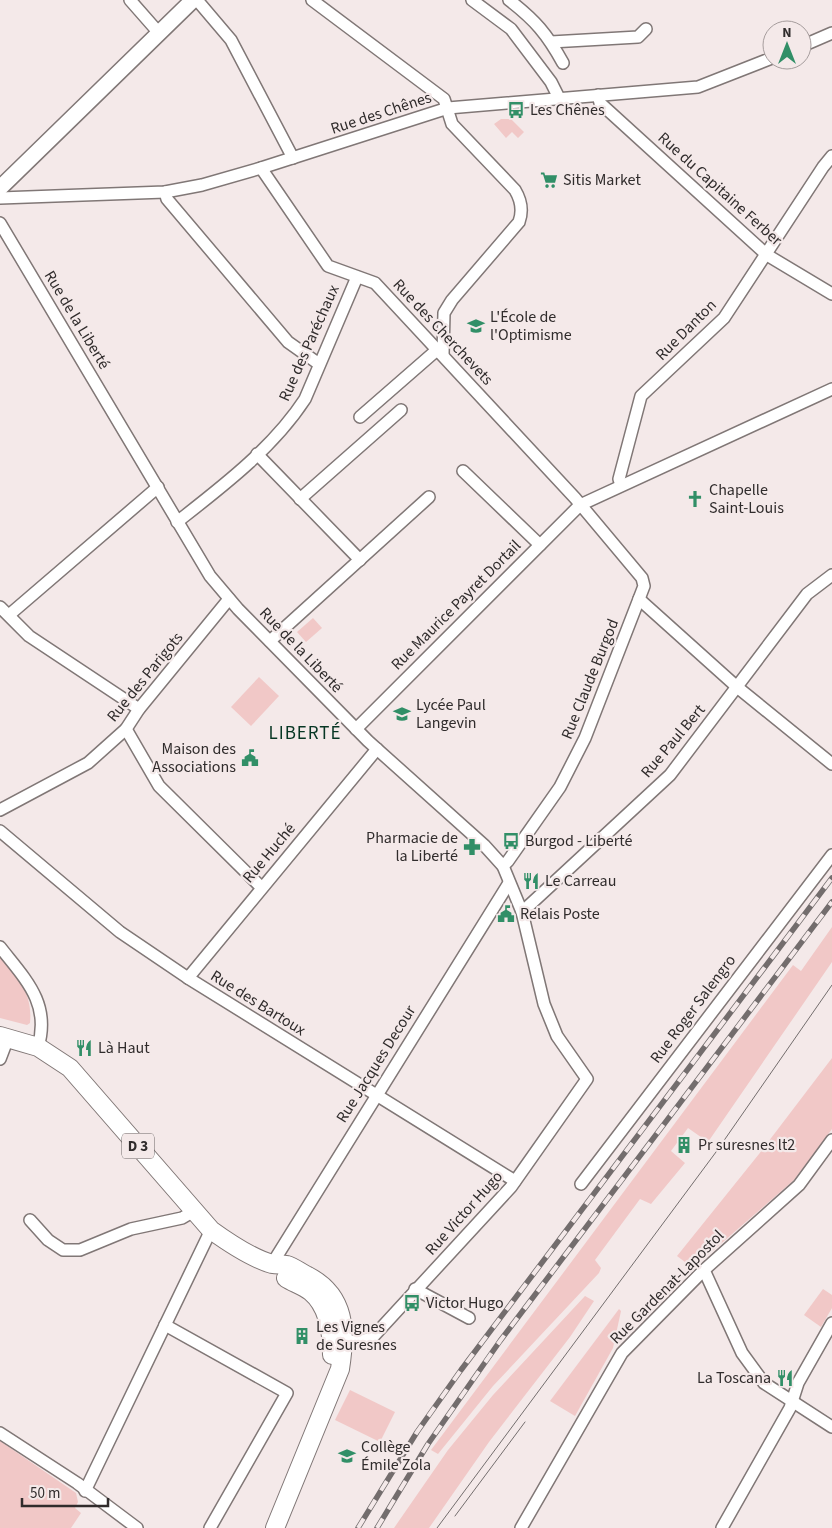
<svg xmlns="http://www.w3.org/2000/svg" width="832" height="1528" font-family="'Source Sans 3',sans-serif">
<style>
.green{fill:#f1c8c7}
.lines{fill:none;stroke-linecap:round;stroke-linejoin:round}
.minor-casing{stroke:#807776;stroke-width:14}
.secondary-casing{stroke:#807776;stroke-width:18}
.primary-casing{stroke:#807776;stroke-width:20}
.minor{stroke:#fff;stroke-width:11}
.secondary{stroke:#fff;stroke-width:15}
.primary{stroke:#fff;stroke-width:18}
.tram{stroke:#736d6d;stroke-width:1}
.rail-casing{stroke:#736d6d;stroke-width:5.5}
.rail{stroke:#f4e9e9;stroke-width:4;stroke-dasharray:11;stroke-linecap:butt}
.labels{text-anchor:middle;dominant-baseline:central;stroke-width:4.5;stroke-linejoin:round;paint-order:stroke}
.shield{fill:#f4e9e9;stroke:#6b6565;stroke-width:1}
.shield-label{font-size:15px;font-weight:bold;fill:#302c2c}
.poi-label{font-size:16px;fill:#302c2c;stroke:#f4e9e9;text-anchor:start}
.street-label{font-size:16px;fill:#302c2c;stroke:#f4e9e9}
.quarter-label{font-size:19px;letter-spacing:1px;fill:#073624;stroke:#f4e9e9}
</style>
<rect width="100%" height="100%" fill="#f4e9e9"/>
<g class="green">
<polygon points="501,119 511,119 524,132 518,138 512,132 506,138 494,124"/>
<polygon points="313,618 322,628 306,642 297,632"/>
<polygon points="259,677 279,696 251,726 231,707"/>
<polygon points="832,927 832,962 708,1142 688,1128 671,1151 685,1163 651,1204 640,1199 595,1260 601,1268 599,1273 493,1386 438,1454 431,1450 793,965 801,971"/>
<path d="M0,954c17,24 33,38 30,69l-3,2 -27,-7z"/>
<polygon points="832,1058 832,1129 794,1180 693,1268 677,1256 759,1154"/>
<polygon points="823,1289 832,1295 832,1308 821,1327 804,1315"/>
<polygon points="585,1296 594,1301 570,1337 489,1442 429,1528 394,1528 448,1450 493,1395"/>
<polygon points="619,1309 621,1311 613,1348 575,1416 550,1401"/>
<polygon points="350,1390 395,1412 380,1442 335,1420"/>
<polygon points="0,1441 76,1493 78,1502 75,1508 81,1513 71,1528 0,1528"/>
</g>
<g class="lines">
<g class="minor-casing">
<g id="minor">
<polyline points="130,0 159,33"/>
<polyline points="197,0 231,40 293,158"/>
<path d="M312,0l132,99 8,25 63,66c6,10 8,21 4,32l-67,78 -8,13 -1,41"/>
<polyline points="472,0 511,29 551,82 559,98"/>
<path d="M509,0c26,20 38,34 54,63"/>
<polyline points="551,42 638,37 646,29"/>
<polyline points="802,46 832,33"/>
<polyline points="598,95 600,103 767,255 832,294"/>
<polyline points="261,168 328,266 375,283 575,498 642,578 644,586 639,599 585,738 560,787 508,861 503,866"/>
<polyline points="165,192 167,199 288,342 319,364"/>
<polyline points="0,198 165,192 202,185 261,168 448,108 698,87 772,58"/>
<polyline points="0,223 210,576 238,609 368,741 484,845 503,866 522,912 544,1004 557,1036 587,1079 511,1187 371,1339 344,1342"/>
<polyline points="360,417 438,349"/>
<polyline points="257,454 360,560"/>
<polyline points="463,471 540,545"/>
<polyline points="621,485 619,479 641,396 724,318 823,167 832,156"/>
<polyline points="300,499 401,410"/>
<path d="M177,522c46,-36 96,-74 128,-123l52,-122"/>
<polyline points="639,599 737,687 832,764"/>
<polyline points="0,607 29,636 139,709"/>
<polyline points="9,615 158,487"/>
<polyline points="270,641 429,497"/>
<polyline points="126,729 159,786 261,887"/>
<polyline points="356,729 580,505 832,389"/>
<polyline points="0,810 88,763 126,729 139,709 229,599"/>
<polyline points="0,831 120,932 188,978 515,1181"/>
<polyline points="522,912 670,775 807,594 832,575"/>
<path d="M0,947c25,32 51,56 38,100"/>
<polyline points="188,978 377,749"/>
<polyline points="0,1059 8,1038"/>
<polyline points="581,1184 832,855"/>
<polyline points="30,1220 48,1240 63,1250 80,1250 131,1229 182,1218 194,1211"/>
<polyline points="272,1264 509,883"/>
<polyline points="704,1270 742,1353 764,1383 832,1427"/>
<polyline points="415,1289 469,1318"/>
<polyline points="165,1325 287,1393 210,1528"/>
<polyline points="0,1433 77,1483 137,1528"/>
<polyline points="85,1491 211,1230"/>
<polyline points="521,1528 622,1353 704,1270 799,1185 832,1140"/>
<polyline points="722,1528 790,1408 798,1383 832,1323"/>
</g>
</g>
<g class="secondary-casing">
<polyline id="secondary" points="0,188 193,0"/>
</g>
<g class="primary-casing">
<g id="primary">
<path d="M0,1036l38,11 32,21 141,162c18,13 40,28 61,34 5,1 10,0 15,1 7,2 14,8 21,11 38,20 38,55 32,93l-65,159"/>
<path d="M286,1278c8,5 18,8 25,14 18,15 21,41 21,63"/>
</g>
</g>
<use href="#minor" class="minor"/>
<use href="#secondary" class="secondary"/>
<use href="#primary" class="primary"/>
<g class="tram">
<polyline points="455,1516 525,1422"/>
<polyline points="437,1528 716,1152 832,985"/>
</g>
<g class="rail-casing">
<g id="rail">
<polyline points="358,1528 417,1432 461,1370 832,878"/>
<polyline points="377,1528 428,1444 500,1341 832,902"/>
</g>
</g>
<use href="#rail" class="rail"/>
</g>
<defs>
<g id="bus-bare" transform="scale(1.35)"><path d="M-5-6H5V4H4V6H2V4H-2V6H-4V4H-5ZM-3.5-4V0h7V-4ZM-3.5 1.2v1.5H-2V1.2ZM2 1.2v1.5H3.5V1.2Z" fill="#318f67" stroke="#f4e9e9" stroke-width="2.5" paint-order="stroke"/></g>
<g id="supermarket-bare" transform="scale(1.35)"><path d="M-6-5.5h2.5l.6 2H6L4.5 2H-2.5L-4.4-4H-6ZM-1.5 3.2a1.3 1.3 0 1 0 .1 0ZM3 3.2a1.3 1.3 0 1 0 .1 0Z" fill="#318f67" stroke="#f4e9e9" stroke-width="2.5" paint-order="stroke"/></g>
<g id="school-bare" transform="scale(1.35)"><path d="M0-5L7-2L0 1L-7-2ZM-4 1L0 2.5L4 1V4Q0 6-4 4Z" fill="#318f67" stroke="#f4e9e9" stroke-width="2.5" paint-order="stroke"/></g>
<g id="church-bare" transform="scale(1.35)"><path d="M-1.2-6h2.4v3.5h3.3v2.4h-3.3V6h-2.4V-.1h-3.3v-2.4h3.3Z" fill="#318f67" stroke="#f4e9e9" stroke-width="2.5" paint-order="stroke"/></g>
<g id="civic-bare" transform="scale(1.35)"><path d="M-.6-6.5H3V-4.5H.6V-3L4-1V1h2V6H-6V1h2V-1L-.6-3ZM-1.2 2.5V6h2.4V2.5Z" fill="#318f67" stroke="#f4e9e9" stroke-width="2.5" paint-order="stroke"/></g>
<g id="pharmacy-bare" transform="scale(1.35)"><path d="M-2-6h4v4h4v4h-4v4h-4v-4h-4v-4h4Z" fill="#318f67" stroke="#f4e9e9" stroke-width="2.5" paint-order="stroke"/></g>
<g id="restaurant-bare" transform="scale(1.35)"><path d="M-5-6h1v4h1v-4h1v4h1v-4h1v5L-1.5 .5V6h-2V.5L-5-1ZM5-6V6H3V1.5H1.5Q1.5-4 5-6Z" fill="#318f67" stroke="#f4e9e9" stroke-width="2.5" paint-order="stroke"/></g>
<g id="building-bare" transform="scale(1.35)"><path d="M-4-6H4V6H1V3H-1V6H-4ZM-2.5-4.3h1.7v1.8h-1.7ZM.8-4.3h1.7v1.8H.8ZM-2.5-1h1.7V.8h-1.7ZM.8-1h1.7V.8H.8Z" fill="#318f67" stroke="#f4e9e9" stroke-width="2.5" paint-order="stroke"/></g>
</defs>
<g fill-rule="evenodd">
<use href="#bus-bare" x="516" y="110"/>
<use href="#supermarket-bare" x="549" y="180"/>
<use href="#school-bare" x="476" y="326"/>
<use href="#church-bare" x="695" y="499"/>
<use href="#school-bare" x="402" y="714"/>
<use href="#civic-bare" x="250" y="758"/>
<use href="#bus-bare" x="511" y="841"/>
<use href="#pharmacy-bare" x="472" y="847"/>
<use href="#restaurant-bare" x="531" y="881"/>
<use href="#civic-bare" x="506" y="914"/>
<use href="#restaurant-bare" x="84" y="1048"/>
<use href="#building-bare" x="684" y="1145"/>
<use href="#bus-bare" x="412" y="1303"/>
<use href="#building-bare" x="302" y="1336"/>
<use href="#restaurant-bare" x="785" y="1378"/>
<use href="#school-bare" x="347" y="1456"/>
</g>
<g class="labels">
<rect class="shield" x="122" y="1133.5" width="32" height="25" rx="4"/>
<g class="shield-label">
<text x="138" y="1146">D 3</text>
</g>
<g class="poi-label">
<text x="530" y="110">Les Chênes</text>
<text x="563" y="180">Sitis Market</text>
<text x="490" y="317">L'École de<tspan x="490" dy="18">l'Optimisme</tspan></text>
<text x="709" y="490">Chapelle<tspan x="709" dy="18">Saint-Louis</tspan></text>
<text x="416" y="705">Lycée Paul<tspan x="416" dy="18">Langevin</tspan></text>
<text x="236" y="749" text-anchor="end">Maison des<tspan x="236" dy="18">Associations</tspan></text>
<text x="458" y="838" text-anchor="end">Pharmacie de<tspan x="458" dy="18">la Liberté</tspan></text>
<text x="525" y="841">Burgod - Liberté</text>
<text x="545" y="881">Le Carreau</text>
<text x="520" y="914">Relais Poste</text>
<text x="98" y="1048">Là Haut</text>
<text x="698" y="1145">Pr suresnes lt2</text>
<text x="426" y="1303">Victor Hugo</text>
<text x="316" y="1327">Les Vignes<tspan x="316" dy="18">de Suresnes</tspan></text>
<text x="771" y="1378" text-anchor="end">La Toscana</text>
<text x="361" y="1447">Collège<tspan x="361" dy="18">Émile Zola</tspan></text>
</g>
<g class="street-label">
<text transform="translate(381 113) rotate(-18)">Rue des Chênes</text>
<text transform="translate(720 189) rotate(42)">Rue du Capitaine Ferber</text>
<text transform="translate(77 320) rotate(59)">Rue de la Liberté</text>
<text transform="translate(686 330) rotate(-45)">Rue Danton</text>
<text transform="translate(443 332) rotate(47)">Rue des Cherchevets</text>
<text transform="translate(309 343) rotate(-66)">Rue des Paréchaux</text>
<text transform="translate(456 605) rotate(-45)">Rue Maurice Payret Dortail</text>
<text transform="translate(301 650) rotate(46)">Rue de la Liberté</text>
<text transform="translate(145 677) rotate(-51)">Rue des Parigots</text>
<text transform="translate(590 679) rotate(-68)">Rue Claude Burgod</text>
<text transform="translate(673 741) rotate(-50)">Rue Paul Bert</text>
<text transform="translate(269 853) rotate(-50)">Rue Huché</text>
<text transform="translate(258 1003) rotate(32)">Rue des Bartoux</text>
<text transform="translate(693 1009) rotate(-53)">Rue Roger Salengro</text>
<text transform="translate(376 1064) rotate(-58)">Rue Jacques Decour</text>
<text transform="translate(464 1213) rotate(-48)">Rue Victor Hugo</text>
<text transform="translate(667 1287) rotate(-45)">Rue Gardenat-Lapostol</text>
</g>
<g class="quarter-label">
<text x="305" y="733">LIBERTÉ</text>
</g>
</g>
<g transform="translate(787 45)"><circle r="24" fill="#f4e9e9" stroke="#a69d9d"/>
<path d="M0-4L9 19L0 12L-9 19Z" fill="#318f67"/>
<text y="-8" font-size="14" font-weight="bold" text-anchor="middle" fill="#302c2c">N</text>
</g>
<path d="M22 1498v8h86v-8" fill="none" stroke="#302c2c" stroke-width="2.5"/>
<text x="30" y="1498" font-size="15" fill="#302c2c" stroke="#f4e9e9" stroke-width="4" paint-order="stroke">50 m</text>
</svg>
